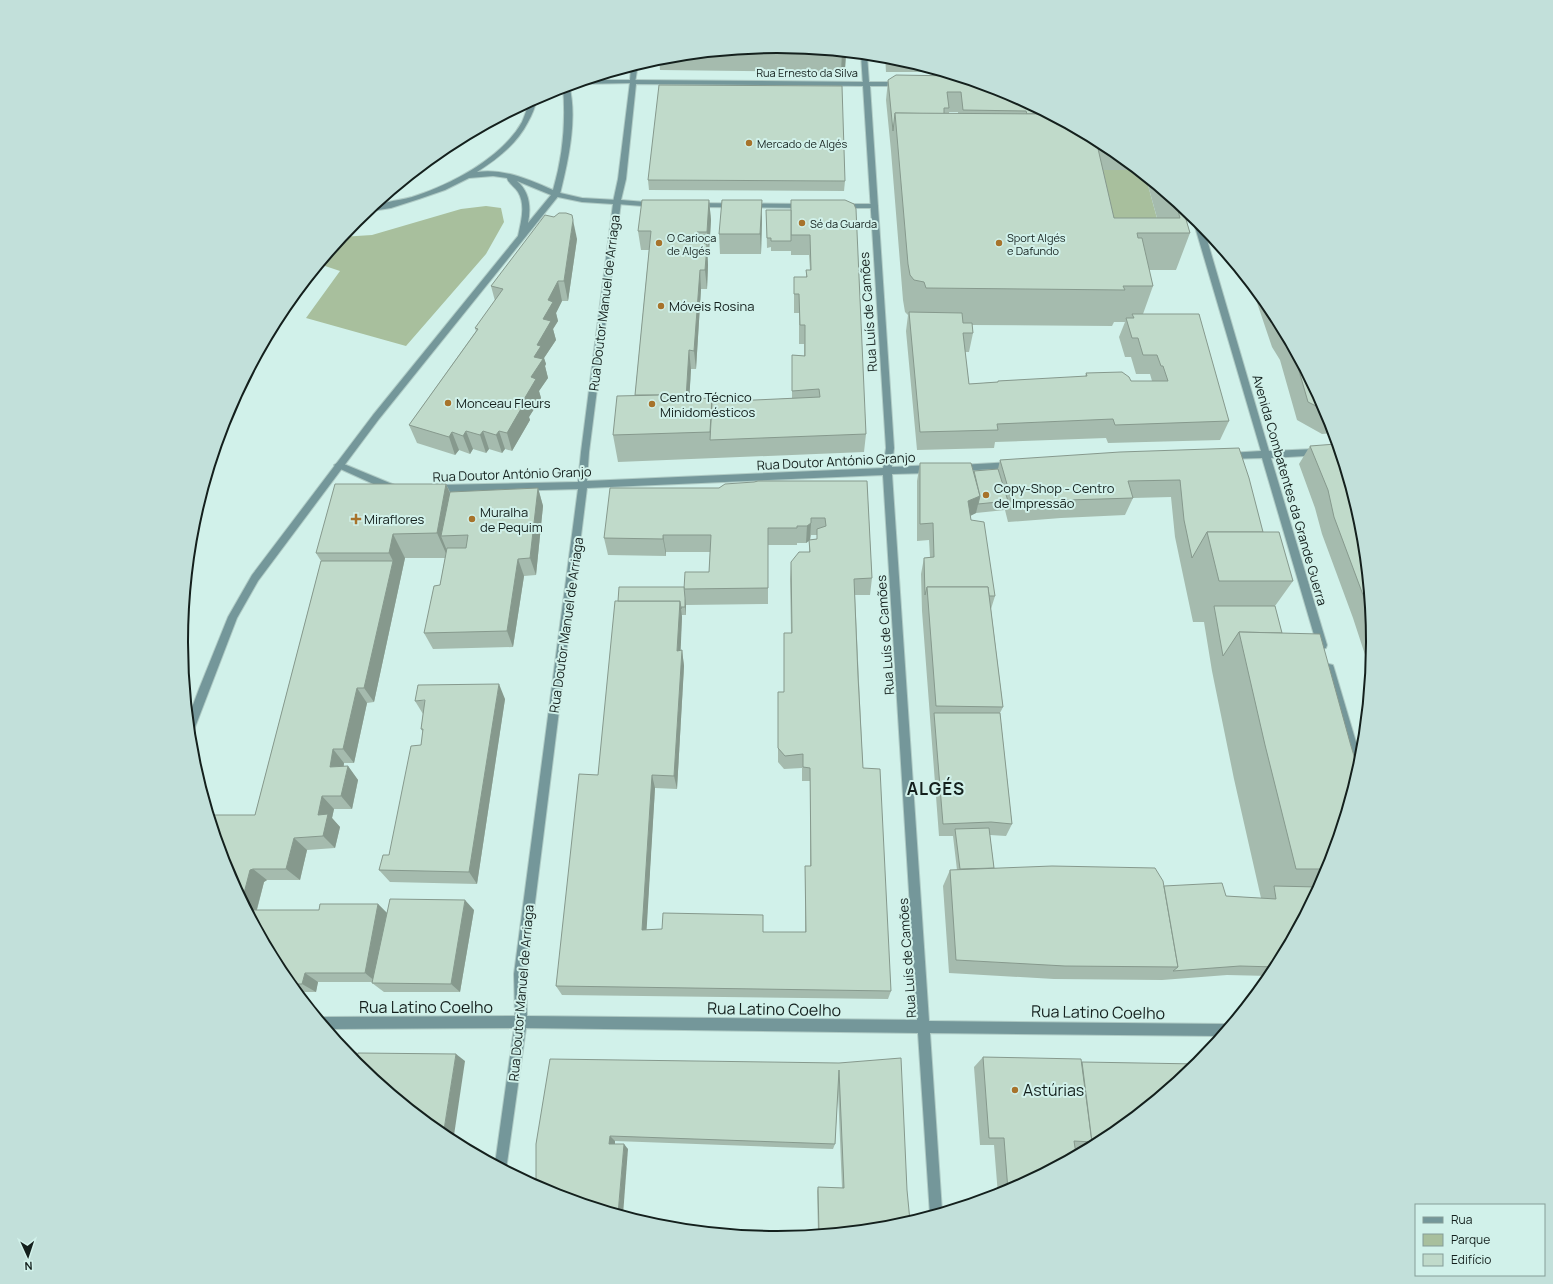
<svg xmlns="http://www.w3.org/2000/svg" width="1553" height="1284" font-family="Manrope,sans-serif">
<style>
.green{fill:#a8bf9d}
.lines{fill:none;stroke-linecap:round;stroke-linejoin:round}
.pedestrian-casing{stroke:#afcbc5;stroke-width:2}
.minor-casing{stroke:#afcbc5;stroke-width:2}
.tertiary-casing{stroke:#afcbc5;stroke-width:2}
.pedestrian{fill:#74979a;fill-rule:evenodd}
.minor{fill:#74979a;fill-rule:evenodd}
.tertiary{fill:#74979a;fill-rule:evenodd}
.wall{fill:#a5bbae;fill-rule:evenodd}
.shaded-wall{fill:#86998d}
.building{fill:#c0daca;stroke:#86998d}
.poi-dot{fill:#a7732b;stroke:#d1f1ea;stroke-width:1.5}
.labels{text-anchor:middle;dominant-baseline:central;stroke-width:4;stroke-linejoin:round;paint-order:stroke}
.far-street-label{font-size:11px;fill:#14201d;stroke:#d1f1ea}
.far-poi-label{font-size:11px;fill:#14201d;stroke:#d1f1ea;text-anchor:start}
.street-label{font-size:13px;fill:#14201d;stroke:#d1f1ea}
.poi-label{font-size:13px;fill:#14201d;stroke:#d1f1ea;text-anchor:start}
.near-street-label{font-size:16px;fill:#14201d;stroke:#d1f1ea}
.near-poi-label{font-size:16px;fill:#14201d;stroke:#d1f1ea;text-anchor:start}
.district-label{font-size:17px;font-weight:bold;letter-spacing:1px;fill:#14201d;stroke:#d1f1ea}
.rim{fill:none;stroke:#14201d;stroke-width:2}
</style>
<rect width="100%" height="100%" fill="#d1f1ea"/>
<g class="green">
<polygon points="1084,170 1137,170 1146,178 1167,255 1103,255"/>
<polygon points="486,206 501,208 504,222 486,254 406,346 306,318 340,271 319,264 341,237 372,235 461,209"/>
</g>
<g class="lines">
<g class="pedestrian-casing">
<g id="pedestrian">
<polygon points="633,80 866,82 869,84 866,86 636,84 626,179 621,200 658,203 658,207 655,207 617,204 613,202 618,179 630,82"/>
<polygon points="694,203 805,204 809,206 805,208 697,207 694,207"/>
<polygon points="838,204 874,204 878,206 874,208 838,208"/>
</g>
</g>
<g class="minor-casing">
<g id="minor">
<path d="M861,54l6,1 2,27h32l3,2 -3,2h-31l24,362 -2,19 40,-2 5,4 -5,4 -40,1 37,547 296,3 4,2 -9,10 -290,-3 12,178 -12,4 -12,-182 -392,-5 -20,142 -11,-6 19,-136 -187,1 -9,-10 4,-2 193,-1 -1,-42 64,-485 -144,4 -5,-4 5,-4 144,-3 3,-30 32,-248 -31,-2 -29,-6 -1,-2 4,-2 26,6 35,2 4,2 -32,250 -2,29 296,-13 3,-20zM883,475l34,545 -390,-4 -1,-42 61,-486z"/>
<polygon points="638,64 635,83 580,84 577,83 586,80 630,80 631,66"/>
<polygon points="1195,218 1203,226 1269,451 1337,448 1339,454 1271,458 1327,645 1326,648 1322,649 1318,648 1317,645 1262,458 1229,459 1225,456 1229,453 1261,451 1193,220"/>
<polygon points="339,462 397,486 399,489 397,492 391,492 336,467 334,465"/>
<polygon points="1012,462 1017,465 1012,468 960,471 955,468 960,465"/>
<polygon points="1329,664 1333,665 1334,668 1361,759 1357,772 1354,770 1353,767 1324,668 1325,665"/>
</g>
</g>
<g class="tertiary-casing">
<path id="tertiary" d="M569,85c9,33 -1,77 -9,109l-181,225 -121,162 -21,37 -43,112 -1,3 -3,1 -2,-16 11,-29 29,-72 24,-42 121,-160 145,-179c3,-14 8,-31 0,-44 -3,-5 -10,-9 -11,-14l-14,-2 -24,2 -24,12 -26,9 -28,9 -25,4c11,-10 31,-11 46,-15 38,-12 90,-39 110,-75 3,-7 5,-14 8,-21l7,-3v1c-2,8 -5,16 -9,23 -11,22 -31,37 -51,50 27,-4 53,8 76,18 10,-34 13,-68 10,-103zM517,181l34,14 -23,28c3,-15 2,-31 -11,-42z"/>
</g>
<use href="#pedestrian" class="pedestrian"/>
<use href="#minor" class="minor"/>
<use href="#tertiary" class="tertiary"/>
</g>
<g class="wall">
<polygon points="777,46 846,53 845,69 841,72 660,70 659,58 660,57"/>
<polygon points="885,57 893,58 936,71 936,72 886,72"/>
<path d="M888,80l117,11 103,56 28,23h-33l11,48h43l-11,-40 37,31 7,24 -14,37h-27l4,16 -10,28 86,107 -9,19 -112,3 -2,-5 -111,4 -1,6 -77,2 -11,-119 2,-16 -3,-3 -2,-12 -12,-149 -5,-51zM949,112h9v2h-9zM1114,322h11l-6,15 6,20h6l5,17h14l2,7h-21l-45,-8 -1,4 -87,4v1l-29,2 -4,-32h4l4,-19 -1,-8 140,1z"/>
<polygon points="648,180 845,181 844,191 649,190"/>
<polygon points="709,200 711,220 709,251 707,251 708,265 707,289 701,289 696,369 691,369 689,399 712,398 712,404 792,398 792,355 804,356 804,344 799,344 799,313 794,313 794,277 806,277 806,270 810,270 809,255 791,255 791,251 771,251 771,247 767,248 766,210 791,210 845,200 866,434 864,452 618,462 613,435 635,395 649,250 641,250 638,231"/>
<polygon points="762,219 761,254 720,254 719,234"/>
<polygon points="577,239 568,301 562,301 556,313 558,321 553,329 556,340 544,358 546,364 545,366 548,378 539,391 541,398 529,417 530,420 512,451 505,449 502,453 489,449 486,453 473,449 470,454 459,450 455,455 417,443 409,425 476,331 475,328 495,301 491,286"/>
<polygon points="1251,285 1272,311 1327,414 1333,433 1322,434 1297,420 1280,360 1272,347"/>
<polygon points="1310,446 1361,526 1372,642 1370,670 1353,618 1322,534 1315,508 1299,464"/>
<path d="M1239,448l24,84 30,49 -18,25 7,27 69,113 7,23 -31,101 -55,103 -2,3 -43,-1 -65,5 -108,-1 -105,-6 -6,-87 7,-16h7l-4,-34h-14l-17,-225 -1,-37 3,-16 6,-1 -1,-17 -12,1v-60l3,-18 54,8 24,-2 2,-9zM1171,497l4,40 8,38 10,47h11l8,49 22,108 27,119 -35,-2 -62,-10 -170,-18 -4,-33 16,1 6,-12 -12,-111 3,-6 -12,-98 4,-13 -24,-76 -1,-4 6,-3 29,-3 3,12 53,-4 64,-3 8,-17z"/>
<path d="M867,481l5,97 -2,17h-15l8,173 28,223 -3,8 -326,-4 -6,-9 42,-211 20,-174 66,-14 25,-15 1,-20h-44v4l-58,-1 -4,-17 115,-50zM811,535h6v4l-7,1zM809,541v11l-18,10 -1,17 1,54 -7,59h-6v70l6,7 18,-1v13h8v85h-5v66h-42l-117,-2 9,-142 22,1 7,-123 -2,-16h-2l2,-35h4v-10l82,-1v-59h29v-2h9z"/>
<polygon points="446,484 450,492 538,488 543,506 536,575 524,576 513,647 433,649 424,633 440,585 445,558 405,558 374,702 367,703 354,763 344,763 344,766 348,766 358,780 352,809 334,809 332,818 340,827 335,848 307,850 300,880 267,880 264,882 257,910 319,910 378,904 387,913 474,910 460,992 384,992 372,983 373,982 318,982 316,992 297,992 281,973 226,870 255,815 321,561 316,553"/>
<polygon points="505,699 477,884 390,882 379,870 389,855 421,745 423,732 421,729 423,714 415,701"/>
<polygon points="983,1057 1082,1062 1107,1138 1087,1149 1075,1148 1076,1154 1004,1193 998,1195 994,1145 980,1145 974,1067"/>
<polygon points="839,1063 893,1227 818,1234 817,1191 818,1187 842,1188 838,1091 835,1144 833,1149 615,1141 615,1144 628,1149 536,1144"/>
</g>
<g class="shaded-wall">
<polygon points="842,52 846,53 845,69 841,72"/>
<polygon points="709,200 711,220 709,251 707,232"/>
<polygon points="762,200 762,219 761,254 760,234"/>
<polygon points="573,220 577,239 568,301 564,281"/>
<polygon points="707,245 708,265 707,289 705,270"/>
<polygon points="700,270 701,289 696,369 694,351"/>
<polygon points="558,281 562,301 556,313 558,321 553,329 556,340 544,358 546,364 545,366 548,378 539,391 541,398 529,417 530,420 512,451 507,433 523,401 531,377 534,357 537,345 548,300"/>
<polygon points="689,350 691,369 688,420 686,402"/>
<polygon points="712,398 714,425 710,440 710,432"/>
<polygon points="466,431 473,449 470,454 463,436"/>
<polygon points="483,431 489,449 486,453 480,435"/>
<polygon points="499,431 505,449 502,453 496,435"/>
<polygon points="452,432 459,450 455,455 449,437"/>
<polygon points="446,484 457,510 441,536 448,553 448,558 437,533"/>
<polygon points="538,488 543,506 536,575 530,558"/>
<polygon points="980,496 976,513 964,519 968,501"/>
<polygon points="811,523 810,540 806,543 807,526"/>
<polygon points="393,534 405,558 374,702 364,688 393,561 389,553"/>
<polygon points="663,535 666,552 666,556 663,539"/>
<polygon points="518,559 524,576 513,647 507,631"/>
<polygon points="685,598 686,605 686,615 685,607"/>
<polygon points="680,601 682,617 680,666 677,651"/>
<polygon points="682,650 684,666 677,789 674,776"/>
<polygon points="499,684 505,699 477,884 469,872"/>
<polygon points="357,688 367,703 354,763 343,749"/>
<polygon points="333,749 344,763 341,780 330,767"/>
<polygon points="348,766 358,780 352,809 341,796"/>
<polygon points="652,775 655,788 646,940 642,930"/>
<polygon points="322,796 334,809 332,818 340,827 335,848 323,836 318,815"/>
<polygon points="294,838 307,850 300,880 286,869"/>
<polygon points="253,869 267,880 264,882 254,920 251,918 242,901 250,870"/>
<polygon points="465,900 474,910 460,992 451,984"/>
<polygon points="378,904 389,915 376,982 365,973"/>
<polygon points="305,973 318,982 316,992 302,984"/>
<polygon points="352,1050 370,1060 367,1073 355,1063 350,1058"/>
<polygon points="456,1054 465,1061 453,1142 443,1136"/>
<polygon points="610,1136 615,1141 615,1149 609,1144"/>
<polygon points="624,1144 628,1149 623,1215 618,1214"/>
</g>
<g class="building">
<polygon points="777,46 832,51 730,51"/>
<polygon points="896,75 955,76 1005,91 1046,113 1027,114 1026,111 963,110 961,92 947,92 949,108 944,108 944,114 895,113 893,131 888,80"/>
<polygon points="659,85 842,86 845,181 648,180"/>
<polygon points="895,113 1048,114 1096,140 1114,218 1180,218 1176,203 1183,209 1190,233 1137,233 1138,238 1142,238 1153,286 1123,286 1125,290 926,288 924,282 914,280 910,275 908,264"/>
<polygon points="642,200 709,200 707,232 697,232 697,240 700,240 707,245 705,270 700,270 694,351 689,350 686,399 661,400 661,395 635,395 651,231 638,231"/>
<polygon points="722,200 762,200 760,234 719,234"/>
<polygon points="791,200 845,200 854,204 856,209 866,434 710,440 712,402 820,397 819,389 792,391 792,355 805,356 805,325 800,325 799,294 794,294 794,277 807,277 806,270 811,270 810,235 791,235"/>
<polygon points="766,210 791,210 791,241 771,241 771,238 767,238"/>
<polygon points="559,213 566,213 572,215 573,220 564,281 558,281 548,300 553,302 543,319 551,321 537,345 541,346 534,357 543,359 531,377 536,379 523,401 525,402 507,433 499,431 496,435 483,431 480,435 466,431 463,436 452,432 449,437 409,425 478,329 475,328 503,289 491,286 545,215 554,217"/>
<polygon points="909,312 962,313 963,323 972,323 973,333 963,333 969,384 998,382 998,381 1087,376 1086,373 1122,372 1129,377 1131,381 1168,381 1163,366 1161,366 1157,355 1143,355 1138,338 1132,338 1126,318 1134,318 1132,314 1199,314 1229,421 1115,425 1113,419 997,424 998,430 920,432"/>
<polygon points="1293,350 1326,411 1308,402"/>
<polygon points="661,395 660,400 712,398 710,432 613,435 617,396"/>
<polygon points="1336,444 1361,526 1369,611 1334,517 1328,490 1310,446"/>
<polygon points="1239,448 1249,478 1263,532 1207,532 1192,558 1184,520 1180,480 1128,481 1133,498 1068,500 1013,505 1000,460 1120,452"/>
<polygon points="920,463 971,463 980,496 968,501 971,520 984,522 995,596 989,596 988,587 927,587 925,595 924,558 934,557 933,523 920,524"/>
<polygon points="998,469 1008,501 978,504 980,496 974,471"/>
<polygon points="758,481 867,481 872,578 854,579 858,676 863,768 880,769 891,991 556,986 579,774 598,775 615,601 680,601 677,651 682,650 674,776 652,775 642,930 662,929 663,913 763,915 763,932 806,932 805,866 811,866 810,768 803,767 803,754 785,756 778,748 778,692 784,692 784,633 792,633 791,562 799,552 810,552 809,540 817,539 817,529 826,526 825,518 811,518 811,523 807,526 797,526 797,528 768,528 768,588 684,589 685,572 709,572 711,535 663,535 663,539 604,538 610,488 719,488 725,484 754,482"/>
<polygon points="335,484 446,484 437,533 393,534 389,553 316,553"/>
<polygon points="538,488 530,558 518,559 507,631 424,633 434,586 440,585 447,548 466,548 468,535 441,536 450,492"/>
<polygon points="1207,532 1279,532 1293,581 1219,581"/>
<polygon points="321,561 393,561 364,688 357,688 343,749 333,749 330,767 348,766 341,796 322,796 318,815 328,814 323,836 294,838 286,869 253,869 250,870 242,901 226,870 209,815 255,815"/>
<polygon points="619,587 684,587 685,598 685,607 681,607 681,609 680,601 618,601"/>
<polygon points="927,587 988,587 1003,707 936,706"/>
<polygon points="1214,606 1275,606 1282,633 1239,632 1223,656"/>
<polygon points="1239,632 1320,634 1351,746 1358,769 1327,869 1296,869 1265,745"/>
<polygon points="499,684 469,872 379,870 383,855 389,855 411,746 421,745 423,729 421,729 425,700 415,701 418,685"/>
<polygon points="934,713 1000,713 1012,824 991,822 943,824"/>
<polygon points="989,828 994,868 960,869 955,829"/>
<polygon points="1052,866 1155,868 1163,881 1178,967 1065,966 956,960 950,870"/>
<polygon points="1222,883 1226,896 1276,899 1274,886 1318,887 1276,967 1240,966 1173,971 1178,967 1164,886"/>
<polygon points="390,899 465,900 451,984 372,983"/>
<polygon points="320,904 378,904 365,973 305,973 302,984 290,984 281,973 247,910 319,910"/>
<polygon points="344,1050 352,1050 350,1058"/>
<polygon points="358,1053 456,1054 443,1136 356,1064"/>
<polygon points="983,1057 1081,1059 1092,1142 1074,1141 1076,1154 1008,1191 1004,1138 989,1138"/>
<polygon points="901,1058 907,1190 910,1221 893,1227 819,1234 818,1187 844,1188 839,1070 835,1144 610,1136 609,1144 624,1144 618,1214 548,1193 536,1186 536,1144 550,1059 839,1063"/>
<polygon points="1082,1062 1198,1064 1107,1138 1095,1144 1087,1144 1092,1142"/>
</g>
<g class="poi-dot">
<circle cx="749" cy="143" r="4"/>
<circle cx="802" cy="223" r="4"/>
<circle cx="659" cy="243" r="4"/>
<circle cx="999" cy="243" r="4"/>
<circle cx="661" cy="306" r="4"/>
<circle cx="448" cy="403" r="4"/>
<circle cx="652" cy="404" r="4"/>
<circle cx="986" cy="495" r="4"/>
<path d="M354 513h4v4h4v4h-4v4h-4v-4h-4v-4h4z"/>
<circle cx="472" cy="519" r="4"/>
<circle cx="1015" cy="1090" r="4"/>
</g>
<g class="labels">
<g class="far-street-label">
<text x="807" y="72">Rua Ernesto da Silva</text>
</g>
<g class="far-poi-label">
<text x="757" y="143">Mercado de Algés</text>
<text x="810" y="223">Sé da Guarda</text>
<text x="667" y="237">O Carioca<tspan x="667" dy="13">de Algés</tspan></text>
<text x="1007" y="237">Sport Algés<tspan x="1007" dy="13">e Dafundo</tspan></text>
</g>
<g class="street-label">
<text transform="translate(604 303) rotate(-83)">Rua Doutor Manuel de Arriaga</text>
<text transform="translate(868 312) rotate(-94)">Rua Luís de Camões</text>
<text transform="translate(836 461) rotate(-3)">Rua Doutor António Granjo</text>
<text transform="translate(512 474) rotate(-2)">Rua Doutor António Granjo</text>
<text transform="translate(1290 490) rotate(74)">Avenida Combatentes da Grande Guerra</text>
<text transform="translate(566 625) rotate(-82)">Rua Doutor Manuel de Arriaga</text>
<text transform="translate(885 635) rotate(-94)">Rua Luís de Camões</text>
<text transform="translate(907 958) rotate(-94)">Rua Luís de Camões</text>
<text transform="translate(521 993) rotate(-85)">Rua Doutor Manuel de Arriaga</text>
</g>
<g class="poi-label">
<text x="669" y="306">Móveis Rosina</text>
<text x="660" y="397">Centro Técnico<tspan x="660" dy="15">Minidomésticos</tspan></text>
<text x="456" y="403">Monceau Fleurs</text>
<text x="994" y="488">Copy-Shop - Centro<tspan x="994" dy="15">de Impressão</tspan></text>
<text x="480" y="512">Muralha<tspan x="480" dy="15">de Pequim</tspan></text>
<text x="364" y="519">Miraflores</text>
</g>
<g class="near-street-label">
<text x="426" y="1007">Rua Latino Coelho</text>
<text transform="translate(774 1009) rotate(1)">Rua Latino Coelho</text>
<text transform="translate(1098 1012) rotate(1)">Rua Latino Coelho</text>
</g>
<g class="near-poi-label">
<text x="1023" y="1090">Astúrias</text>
</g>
<g class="district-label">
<text x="936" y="788">ALGÉS</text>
</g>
</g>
<path d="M0 0H1553V1284H0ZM188 642a589 589 0 1 1 1178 0a589 589 0 1 1-1178 0Z" fill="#c2e0da" fill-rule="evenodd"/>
<path class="rim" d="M188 642a589 589 0 1 1 1178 0a589 589 0 1 1-1178 0Z"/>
<rect x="1415" y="1204" width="130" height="72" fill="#d1f1ea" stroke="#859d98"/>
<rect x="1423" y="1217" width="20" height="6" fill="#74979a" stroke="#859d98"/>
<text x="1451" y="1224" font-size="12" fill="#14201d">Rua</text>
<rect x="1423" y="1234" width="20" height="12" fill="#a8bf9d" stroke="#859d98"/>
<text x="1451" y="1244" font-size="12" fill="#14201d">Parque</text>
<rect x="1423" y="1254" width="20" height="12" fill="#c0daca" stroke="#859d98"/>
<text x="1451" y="1264" font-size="12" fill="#14201d">Edifício</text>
<g transform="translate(28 1256) rotate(177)" stroke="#d1f1ea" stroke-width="3" paint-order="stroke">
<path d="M0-3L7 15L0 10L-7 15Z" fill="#14201d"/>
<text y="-6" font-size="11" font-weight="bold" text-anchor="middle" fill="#14201d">N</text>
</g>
</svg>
